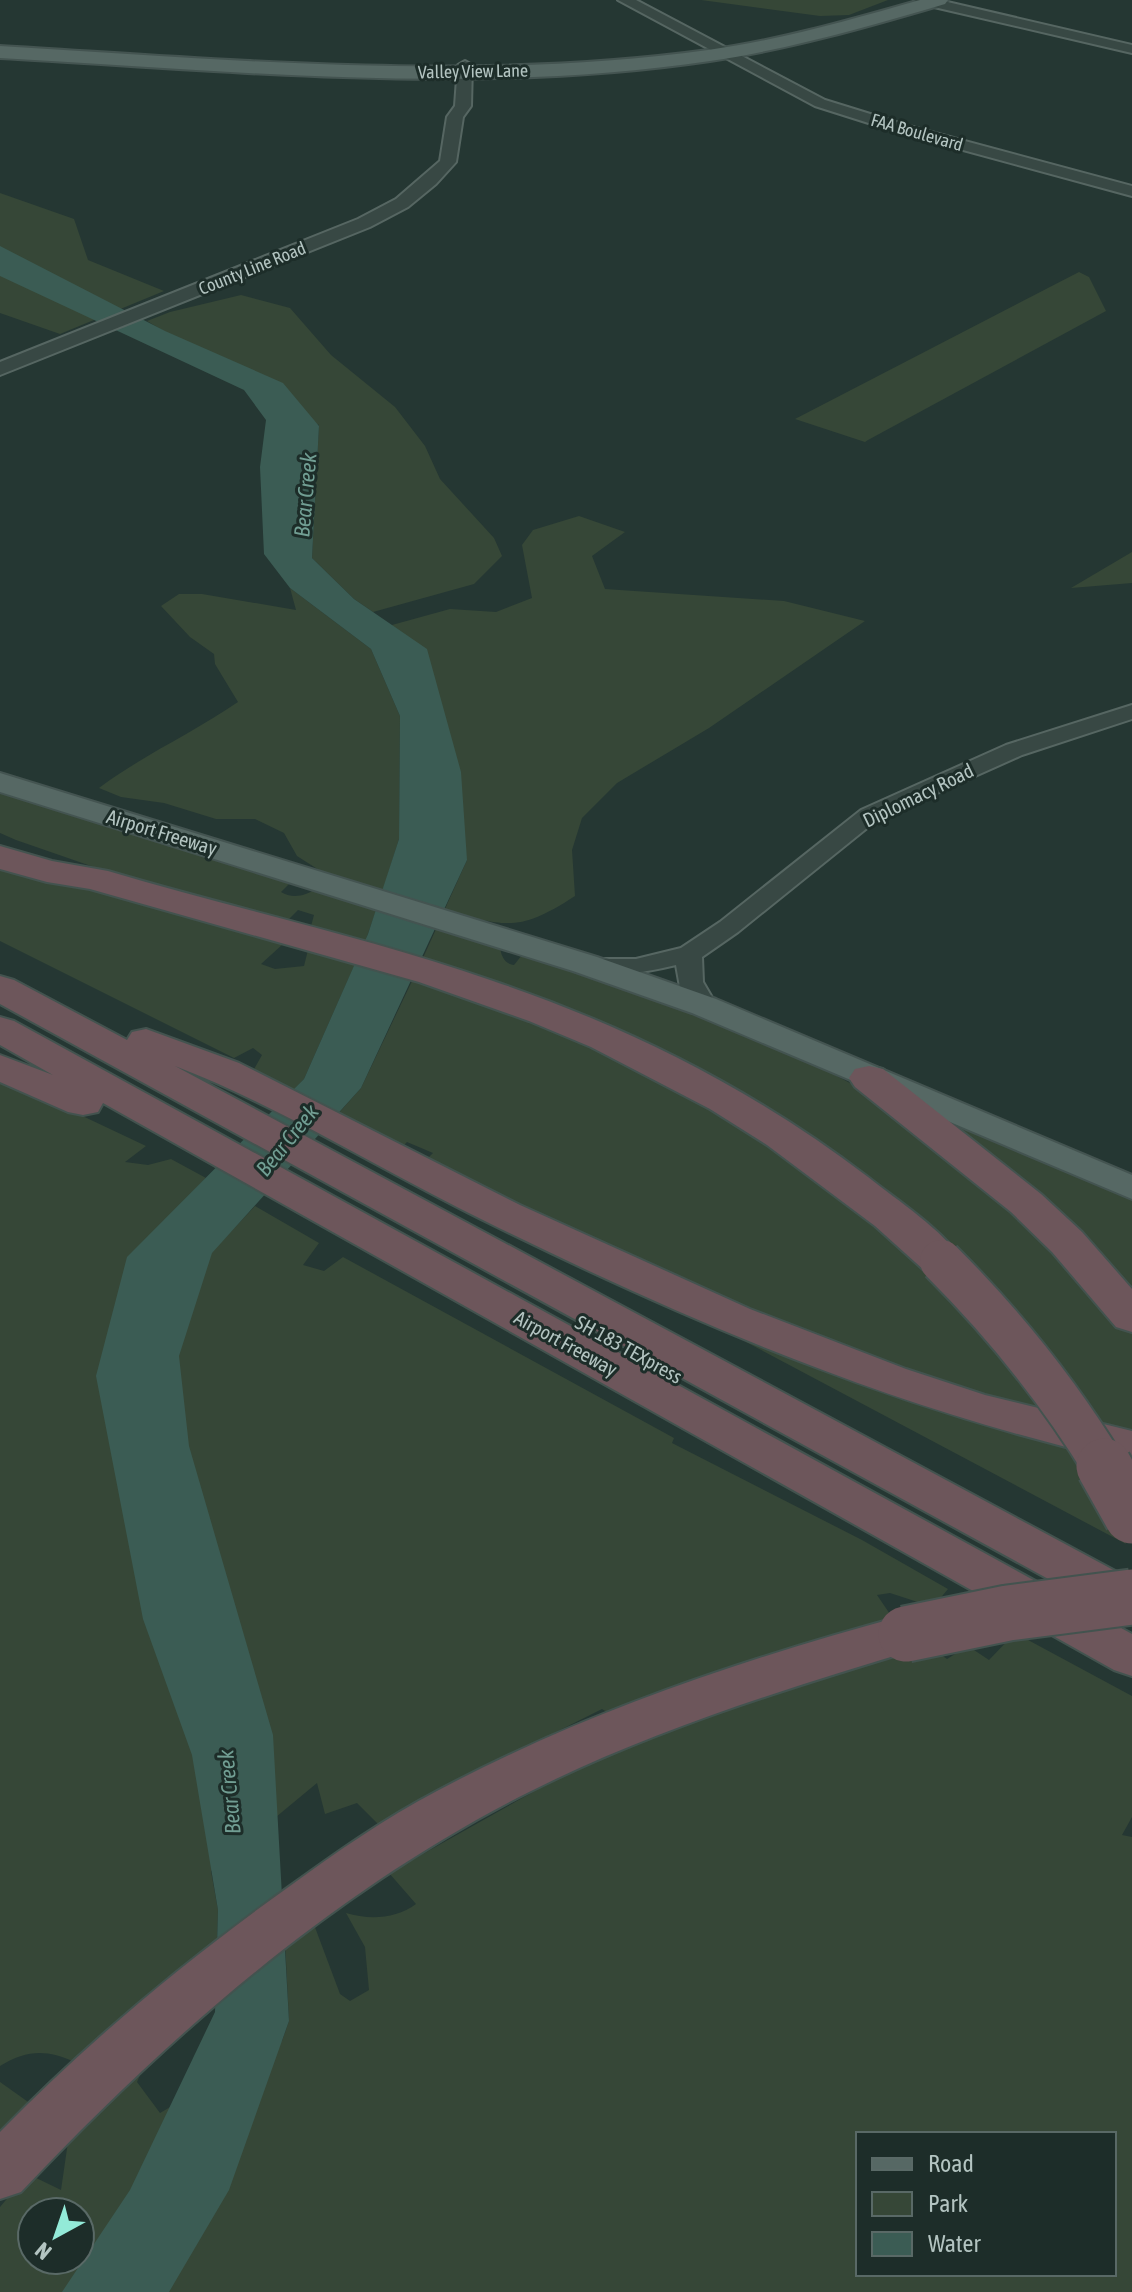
<svg xmlns="http://www.w3.org/2000/svg" width="1132" height="2292" font-family="'Asap Condensed',sans-serif">
<style>
.green{fill:#364737;fill-rule:evenodd}
.water{fill:#3b5c54}
.lines{fill:none;stroke-linecap:round;stroke-linejoin:round}
.minor-casing{stroke:#566662;stroke-width:4}
.major-casing{stroke:#445451;stroke-width:4}
.highway-casing{stroke:#43534f;stroke-width:4}
.minor{fill:#384844;fill-rule:evenodd}
.major{fill:#566864;fill-rule:evenodd}
.highway{fill:#6d565b;fill-rule:evenodd}
.highway-bridge-far1-casing{stroke:#43534f;stroke-width:46;stroke-linecap:butt}
.highway-bridge-casing{stroke:#43534f;stroke-width:59;stroke-linecap:butt}
.highway-bridge-far1{stroke:#6d565b;stroke-width:42}
.highway-bridge{stroke:#6d565b;stroke-width:55}
.labels{text-anchor:middle;dominant-baseline:central;stroke-width:6;stroke-linejoin:round;paint-order:stroke}
.far-street-label{font-size:18px;fill:#b3c4c1;stroke:#1d2d29}
.street-label{font-size:20px;fill:#b3c4c1;stroke:#1d2d29}
.water-label{font-size:22px;font-style:italic;fill:#719e93;stroke:#1d2d29}
</style>
<rect width="100%" height="100%" fill="#253733"/>
<g class="green">
<polygon points="701,0 888,0 849,15 820,16"/>
<polygon points="0,193 74,219 88,260 164,291 60,334 0,313"/>
<polygon points="1079,272 1089,277 1106,311 868,440 865,442 795,419"/>
<polygon points="241,295 290,308 331,355 395,407 425,446 440,479 494,538 502,556 474,584 373,612 354,599 312,558 319,425 147,321 170,312"/>
<path d="M579,516l46,16 -33,24 13,33 179,12 81,20 -156,107 -92,55 -35,35 -10,32 3,46c-57,37 -67,30 -131,15l23,-51 -75,-235 58,-16 46,3 36,-14 -10,-53 11,-15z"/>
<polygon points="1132,552 1132,583 1071,588"/>
<path d="M290,588l81,61 29,67 -1,123 -16,51 -64,-20 -22,-14 -13,-23 -29,-14h-39l-52,-16 -43,-6 -22,-9c44,-33 94,-55 139,-86l-23,-38 -1,-10 -24,-17 -29,-31 18,-12h23l94,16z"/>
<path d="M0,790l291,92 -10,10c11,7 24,4 35,-3l61,19 -13,37 -54,-15 4,-15 -16,-5 -13,13 -171,-49 -98,-34 -16,-7z"/>
<polygon points="0,865 283,944 261,964 275,969 304,966 308,950 355,964 304,1079 292,1092 253,1071 262,1055 253,1048 234,1058 0,941"/>
<path d="M437,927l63,20c1,8 4,17 14,18l8,-10c149,47 304,97 429,194 22,16 41,40 61,59 40,40 80,80 120,120v107l-27,-5 -211,-230 -472,-240z"/>
<path d="M413,979c195,63 376,155 524,300 38,37 71,84 105,125l-9,12 -169,-52 -439,-203 8,-8 -26,-11 -7,7 -64,-33 25,-28z"/>
<path d="M0,1077l146,69 -21,16 23,3 23,-6 35,19 -26,27 44,34 31,-33 64,37 -16,22 21,6 19,-14 331,181 -2,5 190,97 86,49 -15,18 -43,-14 -13,2 17,25 -220,68 -67,24 -5,-3 -137,69 -83,50 -25,-25 -32,11 -8,-31 -106,88 7,39 -1,32 -143,120c-27,-13 -48,-12 -74,4z"/>
<polygon points="933,1111 1132,1197 1132,1297"/>
<path d="M751,1337c104,47 210,83 321,110l54,97 -380,-202z"/>
<path d="M1015,1633l117,63v121l-10,18 10,2v455h-1132v-85l28,-33 33,16 9,-62 77,-69 -10,23 23,31 122,-72 7,-20 -4,-80 28,-19 27,72 10,7 19,-11 -4,-43 -19,-34c23,7 50,6 70,-9l-27,-31 167,-94 73,-32 136,-55 165,-45 17,12 21,-13 21,14zM858,2134h256v140h-256zM32,2212h48v48h-48z"/>
<polygon points="0,2082 31,2104 0,2135"/>
</g>
<polygon class="water" points="0,246 165,331 283,383 319,426 312,558 354,599 427,649 461,772 467,860 361,1088 212,1253 179,1356 189,1446 273,1735 289,2021 229,2190 169,2292 62,2292 130,2190 215,2012 218,1910 192,1755 143,1619 96,1376 127,1257 304,1079 368,934 399,839 400,716 371,649 290,588 264,554 260,467 266,420 244,390 0,276"/>
<g class="lines">
<g class="minor-casing">
<g id="minor">
<polygon points="618,0 636,0 825,100 909,126 1132,186 1132,196 897,132 815,106"/>
<polygon points="914,0 939,0 1132,45 1132,53 921,4"/>
<polygon points="465,61 472,65 471,106 463,117 456,162 436,184 408,207 370,227 0,375 0,362 358,219 396,199 440,161 447,117 455,106 458,65"/>
<path d="M1132,705v14l-110,36 -145,65 -139,112 -36,25 1,25 14,24 -4,6h-18l-15,-25 -4,-22c-33,8 -65,13 -99,4l-4,-5 4,-5h59l45,-11 39,-26 141,-112 145,-65z"/>
</g>
</g>
<g class="major-casing">
<g id="major">
<path d="M920,0h28l-3,4c-78,23 -155,45 -235,57 -235,35 -475,10 -710,-3v-12c235,14 473,36 708,4 72,-10 142,-30 212,-50z"/>
<polygon points="0,773 597,957 716,999 1132,1175 1132,1199 692,1013 573,971 0,792"/>
</g>
</g>
<g class="highway-casing">
<g id="highway">
<path d="M0,846l52,15 56,10c128,38 259,66 385,110 134,45 263,110 375,196 30,24 75,53 95,84l-6,10 -16,4 -16,-4 -50,-45 -108,-81 -57,-36 -119,-62 -62,-26 -110,-39 -329,-93 -43,-7 -47,-13z"/>
<path d="M0,976l14,4 113,60 5,-8 14,-3 93,34 281,142 230,104 156,60 79,26 147,36v32c-231,-52 -432,-136 -643,-240 -105,-51 -205,-115 -314,-157l957,514v40l-18,-5 -1114,-611z"/>
<polygon points="0,1017 14,1021 1132,1634 1132,1676 1114,1670 103,1103 98,1112 83,1115 68,1112 0,1082 0,1055 53,1075 0,1045"/>
<polygon points="869,1066 883,1069 1041,1194 1082,1232 1132,1289 1132,1332 1116,1327 1052,1252 1011,1212 855,1087 849,1078 855,1069"/>
<path d="M906,1615l18,6 7,13 -7,13c-136,41 -270,82 -397,146 -192,97 -359,243 -506,399l-21,7v-67c89,-91 186,-172 290,-246 47,-34 95,-68 147,-95 148,-79 307,-132 469,-176z"/>
</g>
</g>
<use href="#minor" class="minor"/>
<use href="#major" class="major"/>
<use href="#highway" class="highway"/>
<g class="highway-bridge-far1-casing">
<path id="highway-bridge-far1" d="M941,1261c63,63 118,131 164,207"/>
</g>
<g class="highway-bridge-casing">
<g id="highway-bridge">
<polyline points="1104,1466 1132,1516"/>
<polyline points="906,1634 1008,1613 1132,1597"/>
</g>
</g>
<use href="#highway-bridge-far1" class="highway-bridge-far1"/>
<use href="#highway-bridge" class="highway-bridge"/>
</g>
<g class="labels">
<g class="far-street-label">
<text transform="translate(473 71) rotate(-1)">Valley View Lane</text>
<text transform="translate(917 132) rotate(16)">FAA Boulevard</text>
<text transform="translate(252 268) rotate(-22)">County Line Road</text>
</g>
<g class="street-label">
<text transform="translate(918 795) rotate(-26)">Diplomacy Road</text>
<text transform="translate(162 832) rotate(17)">Airport Freeway</text>
<text transform="translate(566 1343) rotate(29)">Airport Freeway</text>
<text transform="translate(629 1349) rotate(29)">SH 183 TEXpress</text>
</g>
<g class="water-label">
<text transform="translate(305 495) rotate(-85)">Bear Creek</text>
<text transform="translate(287 1140) rotate(-51)">Bear Creek</text>
<text transform="translate(229 1792) rotate(-95)">Bear Creek</text>
</g>
</g>
<rect x="856" y="2132" width="260" height="144" fill="#1d2d29" stroke="#596966" stroke-width="2"/>
<rect x="872" y="2158" width="40" height="12" fill="#566864" stroke="#596966" stroke-width="2"/>
<text x="928" y="2172" font-size="24" fill="#b3c4c1">Road</text>
<rect x="872" y="2192" width="40" height="24" fill="#364737" stroke="#596966" stroke-width="2"/>
<text x="928" y="2212" font-size="24" fill="#b3c4c1">Park</text>
<rect x="872" y="2232" width="40" height="24" fill="#3b5c54" stroke="#596966" stroke-width="2"/>
<text x="928" y="2252" font-size="24" fill="#b3c4c1">Water</text>
<g transform="translate(56 2236) rotate(220)"><circle r="38" fill="#1d2d29" stroke="#596966" stroke-width="2"/>
<path d="M0-6L14 30L0 20L-14 30Z" fill="#93ead8"/>
<text y="-12" font-size="22" font-weight="bold" text-anchor="middle" fill="#b3c4c1">N</text>
</g>
</svg>
